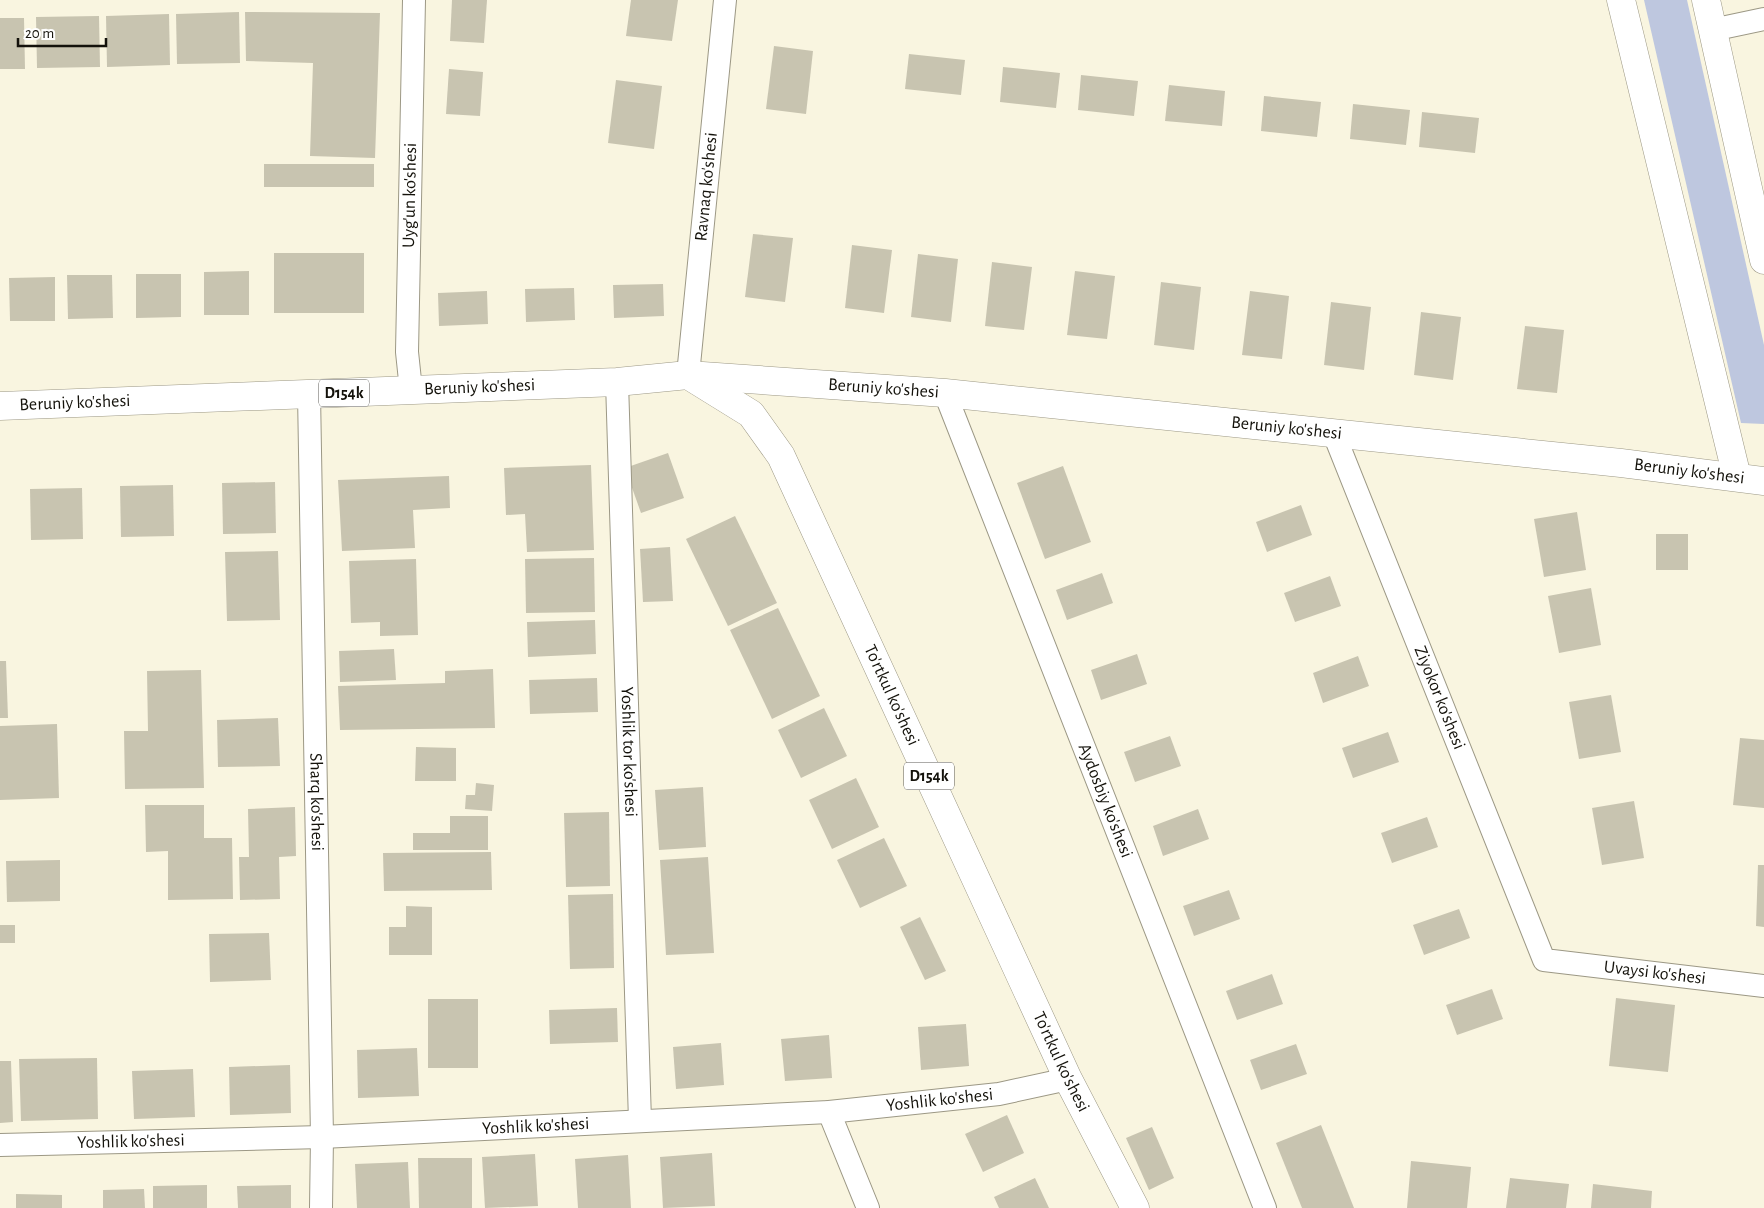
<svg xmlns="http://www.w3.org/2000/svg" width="1764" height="1208" font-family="'Alegreya Sans',sans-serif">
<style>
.green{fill:#bec7df}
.building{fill:#c8c4b0}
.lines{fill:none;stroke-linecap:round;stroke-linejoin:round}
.street-casing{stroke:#9c9885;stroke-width:24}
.secondary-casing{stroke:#9c9885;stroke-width:29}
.primary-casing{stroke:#9c9885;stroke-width:29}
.street{stroke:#fff;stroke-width:22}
.secondary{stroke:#fff;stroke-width:28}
.primary{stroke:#fff;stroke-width:28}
.labels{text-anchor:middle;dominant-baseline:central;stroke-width:4;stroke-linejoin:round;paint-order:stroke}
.shield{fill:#fff;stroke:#5a5954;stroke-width:1}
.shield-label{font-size:16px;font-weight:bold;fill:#14120b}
.street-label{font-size:18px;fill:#14120b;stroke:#fff}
</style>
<rect width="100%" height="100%" fill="#f9f5e0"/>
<polygon class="green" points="1644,0 1687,0 1764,345 1764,424 1741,423"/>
<g class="building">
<polygon points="452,0 487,0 484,43 450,41"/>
<polygon points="631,0 678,0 672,41 626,36"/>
<polygon points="239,12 240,63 177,64 176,14"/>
<polygon points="245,12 380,13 375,158 310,156 313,63 246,61"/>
<polygon points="169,14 170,65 107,67 106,16"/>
<polygon points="99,16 100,67 37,68 36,17"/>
<polygon points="0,18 24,18 25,69 0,69"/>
<polygon points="774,46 813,51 806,114 766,109"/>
<polygon points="909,54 965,60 961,95 905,89"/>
<polygon points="1003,67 1060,73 1056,108 1000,102"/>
<polygon points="449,69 483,72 480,116 446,114"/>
<polygon points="1081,75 1138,81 1134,116 1078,110"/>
<polygon points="616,80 662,86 654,149 608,143"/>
<polygon points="1169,85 1225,91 1222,126 1165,121"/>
<polygon points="1264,96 1321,102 1317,137 1261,131"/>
<polygon points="1353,104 1410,110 1406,145 1350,139"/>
<polygon points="1422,112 1479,118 1475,153 1419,147"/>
<rect x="264" y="164" width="110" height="23"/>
<polygon points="753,234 793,238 785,302 745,297"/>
<polygon points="852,245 892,250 884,313 845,308"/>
<rect x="274" y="253" width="90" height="60"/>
<polygon points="918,254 958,259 951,322 911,317"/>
<polygon points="992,262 1032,267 1024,330 985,326"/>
<polygon points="249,271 249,315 204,315 204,272"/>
<polygon points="1075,271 1115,276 1107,339 1067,335"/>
<polygon points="136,274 181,274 181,317 136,318"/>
<polygon points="67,275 112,275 113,318 68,319"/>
<polygon points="55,277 55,321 10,321 9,278"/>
<polygon points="1161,282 1201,287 1194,350 1154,345"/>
<polygon points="663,284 664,316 614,318 613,285"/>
<polygon points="574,288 575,320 526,322 525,289"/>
<polygon points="487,291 488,324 439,326 438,293"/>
<polygon points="1250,291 1289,296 1282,359 1242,355"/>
<polygon points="1331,302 1371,307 1364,370 1324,365"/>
<polygon points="1421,312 1461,317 1453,380 1414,375"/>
<polygon points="1525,326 1564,330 1557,393 1517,389"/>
<polygon points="668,453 684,498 641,513 625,468"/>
<polygon points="591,465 594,550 527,552 525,514 506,515 504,468"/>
<polygon points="1063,466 1091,542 1045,559 1017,483"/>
<polygon points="449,476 450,508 413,510 415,548 342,551 338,480"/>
<polygon points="275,482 276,533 223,534 222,483"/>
<polygon points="173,485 174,536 121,537 120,486"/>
<polygon points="82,488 83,539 31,540 30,489"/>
<polygon points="1301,505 1312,535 1267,552 1256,522"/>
<polygon points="1577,512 1586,570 1544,577 1534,519"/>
<polygon points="735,516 777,603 728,626 686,539"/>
<rect x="1656" y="534" width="32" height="36"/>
<polygon points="670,547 673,601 643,602 640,549"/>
<polygon points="278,551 280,620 227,621 225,552"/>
<polygon points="594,558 595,612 526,613 525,559"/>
<polygon points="416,559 418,635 380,636 380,622 351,623 349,561"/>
<polygon points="1102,573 1113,603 1067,620 1056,590"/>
<polygon points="1330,576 1341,606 1295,622 1284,593"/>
<polygon points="1591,588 1601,645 1559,653 1548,596"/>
<polygon points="778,608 820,696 772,719 730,630"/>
<polygon points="595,620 596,654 528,657 527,622"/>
<polygon points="394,649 396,680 340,682 339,651"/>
<polygon points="1137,654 1147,684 1101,700 1091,670"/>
<polygon points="1358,656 1369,686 1323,703 1313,673"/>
<polygon points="0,661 6,661 8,718 0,718"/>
<polygon points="493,669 495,728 340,730 338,686 445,683 445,671"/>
<polygon points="201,670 204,788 125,789 124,731 148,731 147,671"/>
<polygon points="597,678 598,712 530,714 529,680"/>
<polygon points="1611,695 1621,752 1579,759 1569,702"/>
<polygon points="824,708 847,756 801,778 778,730"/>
<polygon points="278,718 280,766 218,767 217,720"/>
<polygon points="57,724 59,798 0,800 0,726"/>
<polygon points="1388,732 1399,762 1353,778 1342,748"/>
<polygon points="1170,736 1181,766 1135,782 1124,752"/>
<polygon points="1740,738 1764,740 1764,808 1733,805"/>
<polygon points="416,747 456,748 456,781 415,781"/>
<polygon points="856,778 879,827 832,849 809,800"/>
<polygon points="476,783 494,785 492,811 465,809 466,795 475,795"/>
<polygon points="703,787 706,847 659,850 655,790"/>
<polygon points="1634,801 1644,858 1602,865 1592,808"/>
<polygon points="145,805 204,805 204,838 232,838 233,899 168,900 168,851 146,852"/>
<polygon points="295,807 296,856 279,857 280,899 240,900 239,857 249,857 248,809"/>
<polygon points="1198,809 1209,839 1163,856 1153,826"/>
<polygon points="609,812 610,886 566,887 564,813"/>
<polygon points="450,816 488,816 488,850 413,850 413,833 450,833"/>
<polygon points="1427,817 1438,847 1392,863 1381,833"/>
<polygon points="884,838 907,886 860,908 837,860"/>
<polygon points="491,852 492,890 384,891 383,853"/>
<polygon points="708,857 714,953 666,955 660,860"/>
<polygon points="60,860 60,901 7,902 6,861"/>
<polygon points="1758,865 1764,865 1764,927 1756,926"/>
<polygon points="1229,890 1240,919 1194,936 1183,906"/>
<polygon points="613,894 614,968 570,969 568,895"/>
<polygon points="406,906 432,907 432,955 389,955 389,927 406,927"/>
<polygon points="1459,909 1470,938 1424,955 1413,925"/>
<polygon points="920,917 946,971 925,980 900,927"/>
<rect x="0" y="925" width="15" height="18"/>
<polygon points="269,933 271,980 210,982 209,934"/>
<polygon points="1272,974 1283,1004 1237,1020 1226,991"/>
<polygon points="1492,989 1503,1019 1457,1035 1446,1005"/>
<polygon points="1616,998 1675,1005 1668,1072 1609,1066"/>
<rect x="428" y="999" width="50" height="69"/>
<polygon points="617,1008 618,1042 550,1044 549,1010"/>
<polygon points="966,1024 969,1066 921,1070 918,1027"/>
<polygon points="829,1035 832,1078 785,1081 781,1039"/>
<polygon points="721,1043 724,1085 676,1089 673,1047"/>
<polygon points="1296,1044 1307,1074 1261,1090 1250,1060"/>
<polygon points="417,1048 419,1096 358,1098 357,1050"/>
<polygon points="97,1058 98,1119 21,1121 19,1059"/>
<polygon points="0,1061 11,1061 13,1122 0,1123"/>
<polygon points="290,1065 291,1113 230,1115 229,1067"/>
<polygon points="193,1069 195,1117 134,1119 132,1071"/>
<polygon points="1007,1115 1024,1153 983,1172 965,1134"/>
<polygon points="1321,1125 1354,1208 1302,1208 1276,1143"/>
<polygon points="1152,1127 1174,1178 1149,1190 1126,1138"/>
<polygon points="712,1153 715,1206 663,1208 660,1157"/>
<polygon points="535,1154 538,1206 485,1208 482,1157"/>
<polygon points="628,1155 631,1208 578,1208 575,1159"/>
<polygon points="418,1158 472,1158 472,1208 419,1208"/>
<polygon points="1411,1161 1471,1167 1467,1208 1407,1208"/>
<polygon points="408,1162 410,1208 357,1208 355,1164"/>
<polygon points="1035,1178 1049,1208 999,1208 994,1197"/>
<polygon points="1510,1178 1569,1184 1566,1208 1506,1208"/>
<polygon points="1593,1184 1652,1191 1651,1208 1591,1208"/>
<polygon points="207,1185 207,1208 153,1208 153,1186"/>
<polygon points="291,1185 291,1208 238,1208 237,1186"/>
<polygon points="144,1189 145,1208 103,1208 103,1190"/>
<polygon points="16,1194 62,1195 62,1208 16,1208"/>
</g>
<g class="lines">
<g class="street-casing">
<g id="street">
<polyline points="1712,30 1764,19"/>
<path id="s1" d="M688,375l37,-375"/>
<path id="s2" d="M617,382l23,739"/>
<path id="s3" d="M411,390l-4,-38 7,-352"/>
<path id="s4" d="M945,393l320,815"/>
<path id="s5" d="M309,394l13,743 -1,71"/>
<path id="s6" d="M1334,434l210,526 220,26"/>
<polyline points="829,1112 868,1208"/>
<path id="s7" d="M0,1145l322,-8 507,-25 170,-18 69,-15"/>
</g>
</g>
<g class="secondary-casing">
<g id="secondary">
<polyline points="1621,0 1737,477"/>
<polyline points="1706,0 1764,260"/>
<path id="s8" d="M688,375l257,18 676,70 143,18"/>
</g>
</g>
<g class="primary-casing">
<g id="primary">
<path id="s9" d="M0,406l617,-24 71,-7 63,39 30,42 287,623 67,129"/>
</g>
</g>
<use href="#street" class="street"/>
<use href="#secondary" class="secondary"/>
<use href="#primary" class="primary"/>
</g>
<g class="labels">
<g class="shield">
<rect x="319" y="379.5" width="50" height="27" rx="4"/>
<rect x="904" y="762.5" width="50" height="27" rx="4"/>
</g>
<g class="shield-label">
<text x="344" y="393">D154k</text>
<text x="929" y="776">D154k</text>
</g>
<g class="street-label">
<text stroke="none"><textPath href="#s1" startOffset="189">Ravnaq ko'shesi</textPath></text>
<text stroke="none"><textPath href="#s3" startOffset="195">Uyg'un ko'shesi</textPath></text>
<text stroke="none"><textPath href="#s9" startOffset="480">Beruniy ko'shesi</textPath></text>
<text stroke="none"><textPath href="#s8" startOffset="196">Beruniy ko'shesi</textPath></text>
<text stroke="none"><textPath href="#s9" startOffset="75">Beruniy ko'shesi</textPath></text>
<text stroke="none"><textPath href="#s8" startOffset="601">Beruniy ko'shesi</textPath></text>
<text stroke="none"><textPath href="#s8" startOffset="1006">Beruniy ko'shesi</textPath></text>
<text stroke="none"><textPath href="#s9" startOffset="1078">To'rtkul ko'shesi</textPath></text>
<text stroke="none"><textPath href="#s6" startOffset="284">Ziyokor ko'shesi</textPath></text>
<text stroke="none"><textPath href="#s2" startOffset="370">Yoshlik tor ko'shesi</textPath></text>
<text stroke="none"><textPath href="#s5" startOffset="408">Sharq ko'shesi</textPath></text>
<text stroke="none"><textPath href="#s4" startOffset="438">Aydosbiy ko'shesi</textPath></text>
<text stroke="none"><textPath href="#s6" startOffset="678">Uvaysi ko'shesi</textPath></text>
<text stroke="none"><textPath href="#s9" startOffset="1482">To'rtkul ko'shesi</textPath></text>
<text stroke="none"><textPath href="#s7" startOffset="941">Yoshlik ko'shesi</textPath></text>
<text stroke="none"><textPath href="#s7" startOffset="536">Yoshlik ko'shesi</textPath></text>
<text stroke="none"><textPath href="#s7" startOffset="131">Yoshlik ko'shesi</textPath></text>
</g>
</g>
<path d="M18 38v8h88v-8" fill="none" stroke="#14120b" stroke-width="2.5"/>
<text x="25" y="38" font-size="15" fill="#14120b" stroke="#ffffff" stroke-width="4" paint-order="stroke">20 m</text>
</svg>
